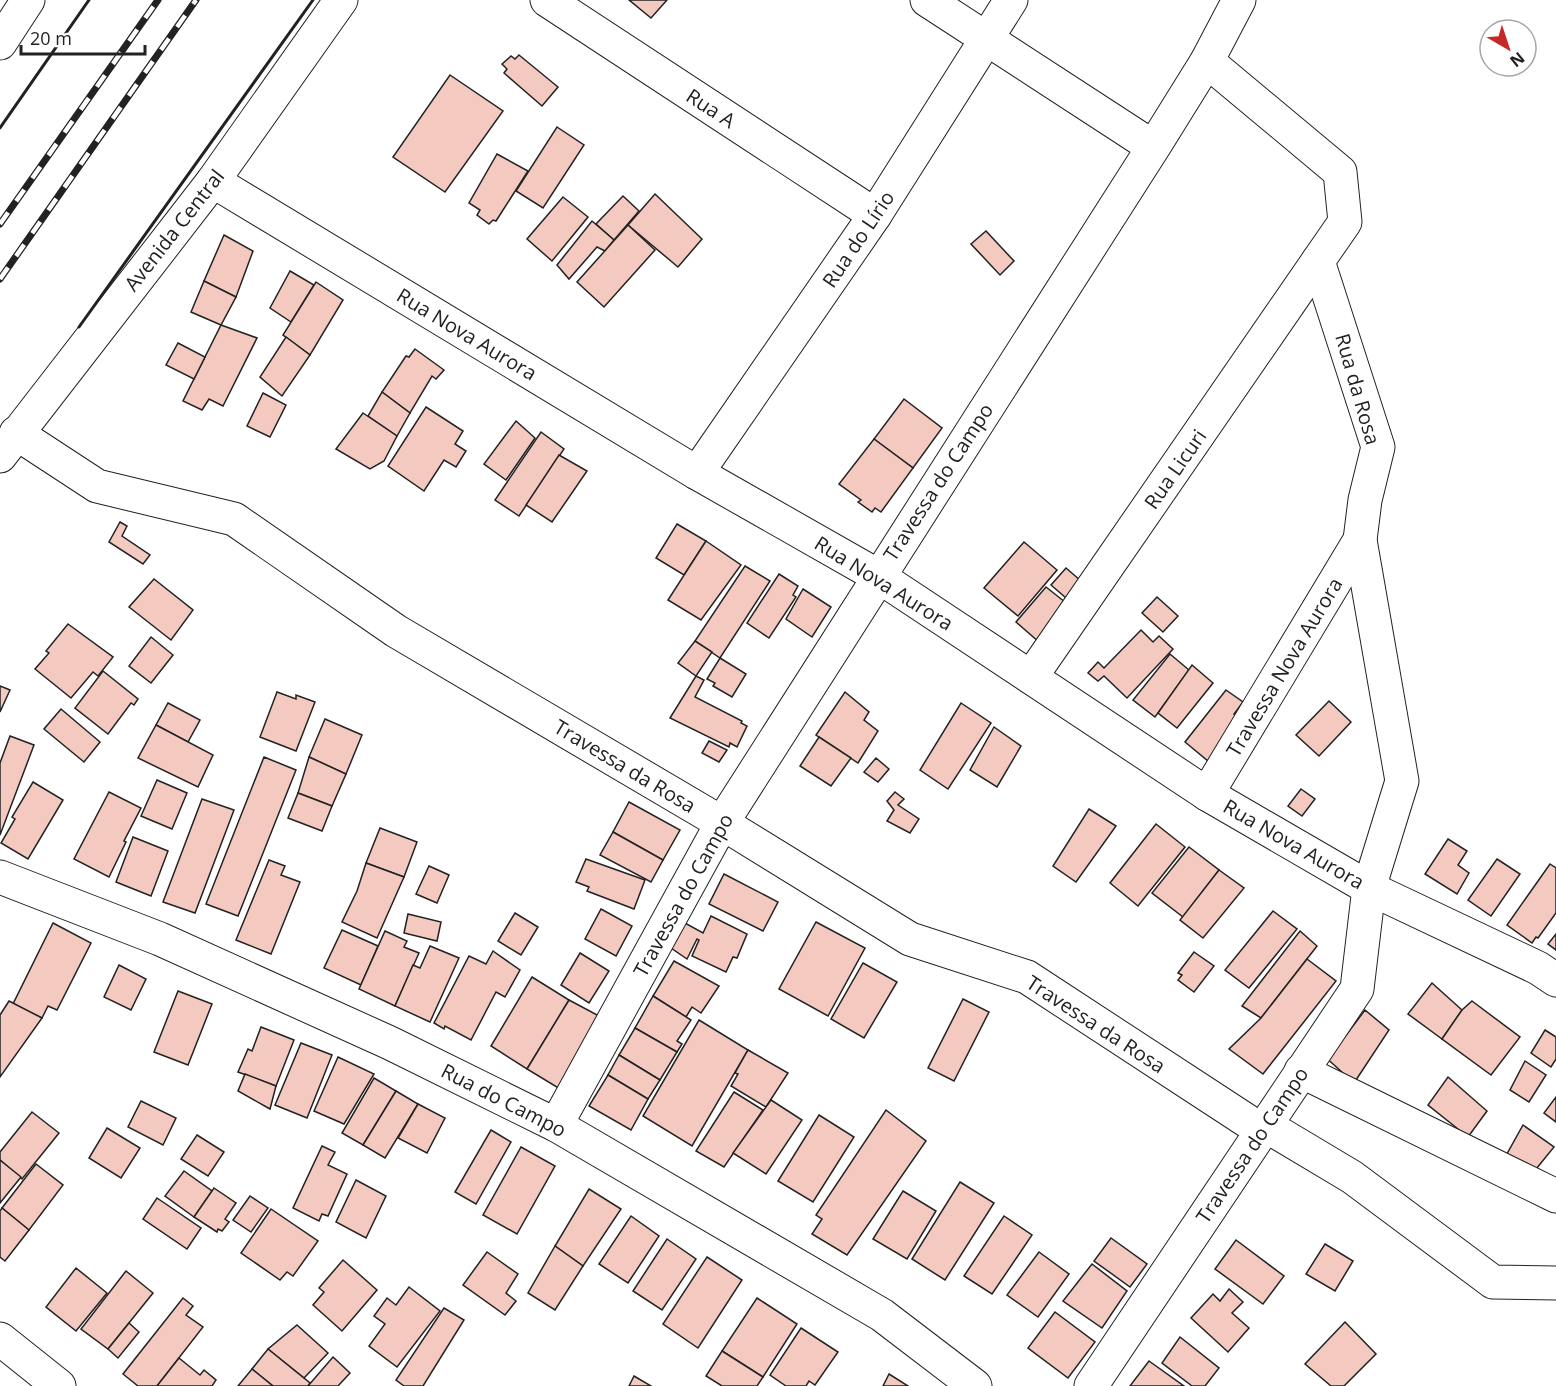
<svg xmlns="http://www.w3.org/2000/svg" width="1556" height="1386" font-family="'Open Sans',sans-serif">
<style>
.building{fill:#f3c9c0;stroke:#222;stroke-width:1.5}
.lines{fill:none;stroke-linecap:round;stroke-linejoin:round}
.minor-casing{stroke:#222;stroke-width:35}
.minor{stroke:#fff;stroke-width:33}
.rail-casing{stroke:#222;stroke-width:7}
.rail{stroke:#fff;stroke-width:4.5;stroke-dasharray:14;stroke-linecap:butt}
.wall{stroke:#222;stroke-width:3}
.labels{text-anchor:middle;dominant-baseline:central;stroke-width:4.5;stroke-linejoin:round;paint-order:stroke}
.street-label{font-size:20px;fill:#222;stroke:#fff}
</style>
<rect width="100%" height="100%" fill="#fff"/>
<g class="building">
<polygon points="629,0 667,0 651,18"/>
<polygon points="519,55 558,87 542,106 504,73 507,69 502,64 511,56 515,59"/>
<polygon points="450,75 503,111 445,192 393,157"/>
<polygon points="557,127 584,145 543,208 516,191"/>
<polygon points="497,154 528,171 496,221 493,220 489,224 477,215 480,210 469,203"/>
<polygon points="655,194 702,239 678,267 628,225"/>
<polygon points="623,196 639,211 614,240 596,224"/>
<polygon points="563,197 588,217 552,261 527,239"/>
<polygon points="592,221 614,240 605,251 597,247 569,279 557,265"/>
<polygon points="628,225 655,250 604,307 577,282"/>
<polygon points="986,231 1014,261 1000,275 971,244"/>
<polygon points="224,235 253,251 236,297 204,281"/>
<polygon points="290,271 314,285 291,322 270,308"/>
<polygon points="204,281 236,297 221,325 191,312"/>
<polygon points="316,282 343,300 310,355 283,335"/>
<polygon points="221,325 257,338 223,406 209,399 202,410 183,401"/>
<polygon points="286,337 310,355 282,396 260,377"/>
<polygon points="178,343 205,357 194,379 166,365"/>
<polygon points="415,349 444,370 436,379 432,376 410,413 382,392 406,356 409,357"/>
<polygon points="382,392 410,413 397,436 368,416"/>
<polygon points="263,393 286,405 270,437 247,426"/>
<polygon points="904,399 942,428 913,468 874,439"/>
<polygon points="426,407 463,431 455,444 466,451 456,467 444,460 424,491 388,466"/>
<polygon points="363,413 397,436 384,461 370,469 336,449"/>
<polygon points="516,421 535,438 506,480 484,464"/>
<polygon points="541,432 564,449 519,516 495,500"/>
<polygon points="874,439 913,468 881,512 875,508 872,512 858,502 861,500 839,484"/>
<polygon points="559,455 587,471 552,522 526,505"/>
<polygon points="120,522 127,526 122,536 150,555 143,564 109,542"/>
<polygon points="677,524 706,541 684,575 656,558"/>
<polygon points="706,541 741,565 701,620 668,600"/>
<polygon points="1024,542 1057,570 1018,616 984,588"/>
<polygon points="745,566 770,581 720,658 695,641"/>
<polygon points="1066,568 1088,587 1073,604 1051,585"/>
<polygon points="779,574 798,586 793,595 796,597 769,638 747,623"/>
<polygon points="154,579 193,610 171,640 129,607"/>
<polygon points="1046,587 1070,606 1039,642 1016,622"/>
<polygon points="803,589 831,607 812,637 786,619"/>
<polygon points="1157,597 1178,616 1163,632 1142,613"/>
<polygon points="68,624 113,657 98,676 93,672 71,698 35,669 49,653 46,651"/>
<polygon points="1141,630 1153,642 1159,636 1173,649 1127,698 1104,676 1098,681 1088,673 1098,662 1104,668"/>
<polygon points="151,637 173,655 151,683 129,666"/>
<polygon points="695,641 712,652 696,676 678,663"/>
<polygon points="1170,654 1189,670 1155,717 1133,700"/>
<polygon points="720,658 746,674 732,697 713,686 715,683 707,679"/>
<polygon points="1192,665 1213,683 1177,728 1158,713"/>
<polygon points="103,671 138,699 134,705 131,703 108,734 75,708"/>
<polygon points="696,676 704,680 695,697 742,721 741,723 747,726 737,747 730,743 729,747 670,718"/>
<polygon points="0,686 10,690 0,712"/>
<polygon points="1226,690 1243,702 1234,714 1248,725 1214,766 1185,742"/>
<polygon points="277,692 296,699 296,695 315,702 296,751 260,737"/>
<polygon points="845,692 869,712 864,720 878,731 858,763 816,735"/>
<polygon points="1329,701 1351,722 1319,756 1296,735"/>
<polygon points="168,703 200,720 188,742 156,725"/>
<polygon points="961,703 991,723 948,789 920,770"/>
<polygon points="61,709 100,742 84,762 44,729"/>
<polygon points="325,719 362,735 346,774 309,757"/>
<polygon points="156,725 213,755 198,787 138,758"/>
<polygon points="994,727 1021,746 997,787 970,770"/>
<polygon points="10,736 34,745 0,835 0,763"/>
<polygon points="819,737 851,758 831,786 800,766"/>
<polygon points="709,741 727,750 719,762 702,753"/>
<polygon points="264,757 296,770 238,916 206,904"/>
<polygon points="309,757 346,774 332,806 298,793"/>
<polygon points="876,758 889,769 878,782 864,772"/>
<polygon points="157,780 187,793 172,829 141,816"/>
<polygon points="33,782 63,800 28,859 1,843 15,819 12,817"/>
<polygon points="1301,789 1315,799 1302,816 1288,806"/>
<polygon points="109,792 141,808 124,841 126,842 109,877 74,859"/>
<polygon points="895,792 904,799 898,805 919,819 910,833 887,821 894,810 887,801"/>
<polygon points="298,793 332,806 322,831 288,818"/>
<polygon points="202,799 234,810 195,913 163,902"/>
<polygon points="629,802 680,830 663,860 613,832"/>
<polygon points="1089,809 1116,826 1076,882 1053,866"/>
<polygon points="1156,824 1185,847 1138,906 1110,883"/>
<polygon points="380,828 417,842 404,877 366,863"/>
<polygon points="613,832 663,860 651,882 600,855"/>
<polygon points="133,837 168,851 151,896 116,882"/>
<polygon points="1448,839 1467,851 1458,865 1469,873 1457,894 1425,874"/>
<polygon points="1189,847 1219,870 1183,917 1152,893"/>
<polygon points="586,859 645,880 634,909 587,891 589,887 576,882"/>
<polygon points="1497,859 1520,874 1491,916 1468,900"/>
<polygon points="269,860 285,866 281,875 300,882 271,954 236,940"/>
<polygon points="366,863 404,877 377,938 342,922 357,891"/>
<polygon points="1550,864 1556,868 1556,913 1538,938 1536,937 1532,943 1507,925"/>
<polygon points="429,866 449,875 437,903 416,894"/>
<polygon points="1219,870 1244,888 1203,938 1180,920"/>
<polygon points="724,874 778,902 763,931 709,904"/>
<polygon points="601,909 632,926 616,956 585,939"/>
<polygon points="1273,911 1297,929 1249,988 1225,970"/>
<polygon points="515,913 538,927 521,955 498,941"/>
<polygon points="408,914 441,922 437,941 404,933"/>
<polygon points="711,916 747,934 737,958 733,957 726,972 692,956 699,940 697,939 687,959 671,948 685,923 703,933"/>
<polygon points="816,922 865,948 828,1016 779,989"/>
<polygon points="53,923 91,943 57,1010 48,1006 42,1018 13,1004"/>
<polygon points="342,930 378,946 361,985 324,968"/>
<polygon points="385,931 407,941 404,947 419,953 395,1006 359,989"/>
<polygon points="1300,931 1317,946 1261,1018 1242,1006"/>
<polygon points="1556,934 1556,950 1548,944"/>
<polygon points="430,946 459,958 430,1022 395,1006 413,965 420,968"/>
<polygon points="493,951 520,970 505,997 496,992 471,1040 445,1026 444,1029 434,1023 469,956 486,964"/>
<polygon points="1194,952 1214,966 1194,992 1178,980 1182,975 1178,973"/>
<polygon points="580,953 609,971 589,1003 561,985"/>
<polygon points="1307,959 1336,981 1263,1074 1229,1049 1261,1018"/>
<polygon points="674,961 719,986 701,1013 692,1007 686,1017 653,996"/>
<polygon points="863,963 897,982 864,1038 831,1019"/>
<polygon points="119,965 146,979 131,1010 104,997"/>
<polygon points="532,977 569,1000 527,1069 491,1046"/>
<polygon points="1432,983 1462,1010 1442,1039 1408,1014"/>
<polygon points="178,991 212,1004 188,1065 154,1052"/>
<polygon points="653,996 691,1020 677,1041 682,1044 677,1052 635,1028"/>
<polygon points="963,999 989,1012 954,1081 928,1068"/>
<polygon points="569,1000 601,1017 560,1089 527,1069"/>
<polygon points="9,1001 42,1018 0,1077 0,1015"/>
<polygon points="1472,1001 1520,1037 1491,1075 1442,1039 1462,1010"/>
<polygon points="1365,1010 1389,1030 1354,1083 1322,1054 1338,1046"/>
<polygon points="699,1020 748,1050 692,1146 643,1116"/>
<polygon points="261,1027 294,1040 276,1086 238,1072 248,1049 252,1051"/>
<polygon points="635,1028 677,1052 660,1080 619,1055"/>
<polygon points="1545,1030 1556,1037 1556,1059 1551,1067 1531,1053"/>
<polygon points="301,1043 332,1055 307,1118 275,1105"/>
<polygon points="748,1050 788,1073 766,1107 731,1086 738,1074 735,1073"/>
<polygon points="619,1055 660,1080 648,1099 608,1075"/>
<polygon points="338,1057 374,1074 344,1124 314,1111"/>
<polygon points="1525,1061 1546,1075 1529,1102 1510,1090"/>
<polygon points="245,1074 276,1086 270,1109 238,1091"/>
<polygon points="608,1075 648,1099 631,1130 589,1106"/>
<polygon points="1448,1077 1487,1111 1468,1137 1428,1105"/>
<polygon points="374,1078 396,1091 363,1145 342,1133"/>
<polygon points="396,1091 418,1104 385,1158 363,1145"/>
<polygon points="734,1092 763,1110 724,1167 696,1151"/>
<polygon points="1556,1097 1556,1122 1544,1113"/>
<polygon points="771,1100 802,1120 766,1174 733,1153"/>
<polygon points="141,1101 176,1118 163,1145 128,1127"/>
<polygon points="418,1104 445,1118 427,1153 398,1138"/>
<polygon points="886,1110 926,1141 847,1255 812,1234 822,1219 816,1215"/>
<polygon points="32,1112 59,1133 22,1179 0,1160 0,1152"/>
<polygon points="819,1115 854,1137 813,1202 778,1181"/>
<polygon points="1523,1125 1554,1147 1532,1174 1503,1161"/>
<polygon points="107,1128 140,1148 121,1178 89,1158"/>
<polygon points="491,1130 511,1142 476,1204 455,1192"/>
<polygon points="197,1135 224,1152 208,1176 181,1159"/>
<polygon points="322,1146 335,1152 328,1165 347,1174 328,1216 322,1214 319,1221 293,1208"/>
<polygon points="521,1147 555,1166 517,1234 483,1215"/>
<polygon points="0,1160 21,1177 0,1203"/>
<polygon points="36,1164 63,1185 29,1230 2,1208"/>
<polygon points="184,1171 212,1191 194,1217 165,1196"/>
<polygon points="356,1180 386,1196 366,1238 336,1222"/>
<polygon points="960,1182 994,1203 945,1280 912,1259"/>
<polygon points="214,1188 236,1203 225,1219 229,1222 222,1231 218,1229 217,1232 194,1217"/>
<polygon points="589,1189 621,1209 583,1266 555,1246"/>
<polygon points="903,1191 936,1211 907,1259 873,1239"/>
<polygon points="250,1196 268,1208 251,1232 233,1220"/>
<polygon points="157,1198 201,1228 187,1249 143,1219"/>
<polygon points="2,1208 29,1230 5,1261 0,1257 0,1211"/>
<polygon points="271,1209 318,1241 293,1276 287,1272 280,1280 241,1253"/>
<polygon points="631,1216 659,1236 628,1283 599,1264"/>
<polygon points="1004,1216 1032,1235 992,1294 964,1276"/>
<polygon points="1111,1238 1147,1264 1130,1287 1094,1261"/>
<polygon points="667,1239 696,1259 662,1310 633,1291"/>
<polygon points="1236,1240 1284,1276 1263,1304 1215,1269"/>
<polygon points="1325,1244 1353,1261 1335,1291 1306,1274"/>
<polygon points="555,1246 583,1266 555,1310 528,1293"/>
<polygon points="487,1252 518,1274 506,1293 516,1301 505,1315 463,1285"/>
<polygon points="1039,1252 1069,1274 1038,1317 1007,1295"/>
<polygon points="707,1257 742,1280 698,1348 663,1324"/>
<polygon points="343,1260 377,1290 342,1331 313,1305 324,1292 319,1288"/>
<polygon points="1092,1264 1127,1291 1102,1328 1063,1301"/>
<polygon points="76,1268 107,1293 76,1331 46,1307"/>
<polygon points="126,1271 153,1293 108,1349 81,1329"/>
<polygon points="409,1287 440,1311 397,1367 369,1346 385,1324 374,1316 387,1298 396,1305"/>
<polygon points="1229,1289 1243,1302 1232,1313 1249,1328 1228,1352 1191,1318 1213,1294 1220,1301"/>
<polygon points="183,1298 193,1306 186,1315 203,1327 157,1386 138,1386 123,1374"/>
<polygon points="757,1298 797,1324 763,1377 722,1351"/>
<polygon points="444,1308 464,1320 423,1386 404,1386 396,1380"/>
<polygon points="1055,1312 1095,1342 1068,1378 1028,1348"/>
<polygon points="1345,1322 1376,1354 1344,1386 1331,1386 1305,1364"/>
<polygon points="129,1323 139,1332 118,1358 108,1349"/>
<polygon points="297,1325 328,1353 304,1378 268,1349"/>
<polygon points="801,1328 838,1352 815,1385 809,1381 806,1386 786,1386 770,1375"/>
<polygon points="1180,1337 1219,1368 1205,1386 1192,1386 1162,1363"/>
<polygon points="268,1349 310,1383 308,1386 273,1386 252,1369"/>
<polygon points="722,1351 763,1377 757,1386 722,1386 706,1376"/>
<polygon points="333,1357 350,1373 338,1386 308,1386"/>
<polygon points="179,1358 200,1375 204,1370 216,1380 212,1386 157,1386"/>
<polygon points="1149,1361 1184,1386 1130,1386"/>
<polygon points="252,1369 273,1386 238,1386"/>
<polygon points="889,1374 908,1386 883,1386"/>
<polygon points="634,1376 651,1386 629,1386"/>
</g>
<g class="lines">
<g class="minor-casing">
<g id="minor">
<polyline points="547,0 875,215"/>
<polyline points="927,0 1153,147"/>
<polyline points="0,43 28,0"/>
<polyline points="213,181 697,473 878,576 1207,794 1369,888 1538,968 1556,980"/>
<polyline points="16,433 97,486 234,519 396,631 722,823 910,939 1027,977 1261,1130"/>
<polyline points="0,456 213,181 341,0"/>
<polyline points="697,473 875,215 1011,0"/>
<polyline points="1031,677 1318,261"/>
<polyline points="1207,794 1360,540"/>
<polyline points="0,877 160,939 390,1043 556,1125 882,1315 975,1386"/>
<polyline points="1301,1071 1556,1196"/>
<polyline points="556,1125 722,823 1156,143 1207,61 1239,0"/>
<polyline points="1265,1125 1352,1177 1493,1282 1556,1283"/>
<polyline points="0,1339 59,1386"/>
<polyline points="1091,1386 1357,989 1369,888 1402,781 1360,540 1365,500 1378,447 1318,261 1345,222 1340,172 1207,61"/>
</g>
</g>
<use href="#minor" class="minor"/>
<g class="rail-casing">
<g id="rail">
<polyline points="0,224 158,0"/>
<polyline points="0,279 196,0"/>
</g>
</g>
<use href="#rail" class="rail"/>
<g class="wall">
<polyline points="0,128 89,0"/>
<polyline points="79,327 313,0"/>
</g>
</g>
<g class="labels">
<g class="street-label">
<text transform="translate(711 108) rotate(33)">Rua A</text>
<text transform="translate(174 230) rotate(-52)">Avenida Central</text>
<text transform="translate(858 239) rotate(-56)">Rua do Lírio</text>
<text transform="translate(467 334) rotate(31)">Rua Nova Aurora</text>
<text transform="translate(1358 389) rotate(74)">Rua da Rosa</text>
<text transform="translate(1175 469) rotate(-55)">Rua Licuri</text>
<text transform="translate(938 482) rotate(-57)">Travessa do Campo</text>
<text transform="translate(884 583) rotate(32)">Rua Nova Aurora</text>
<text transform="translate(1284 667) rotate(-59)">Travessa Nova Aurora</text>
<text transform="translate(625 766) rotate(31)">Travessa da Rosa</text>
<text transform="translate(1294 844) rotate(30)">Rua Nova Aurora</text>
<text transform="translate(683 895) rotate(-61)">Travessa do Campo</text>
<text transform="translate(1096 1024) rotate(33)">Travessa da Rosa</text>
<text transform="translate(504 1100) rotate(27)">Rua do Campo</text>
<text transform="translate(1252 1145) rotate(-56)">Travessa do Campo</text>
</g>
</g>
<g transform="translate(1508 48) rotate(141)"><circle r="28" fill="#ffffff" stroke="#a7a7a7" stroke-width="1.5"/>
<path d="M0-4.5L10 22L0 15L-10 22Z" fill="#c62828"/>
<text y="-9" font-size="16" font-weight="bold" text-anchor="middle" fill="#222222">N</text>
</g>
<path d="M21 45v9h124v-9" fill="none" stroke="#222222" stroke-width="3"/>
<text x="30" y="45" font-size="18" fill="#222222" stroke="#ffffff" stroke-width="4.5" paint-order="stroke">20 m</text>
</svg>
